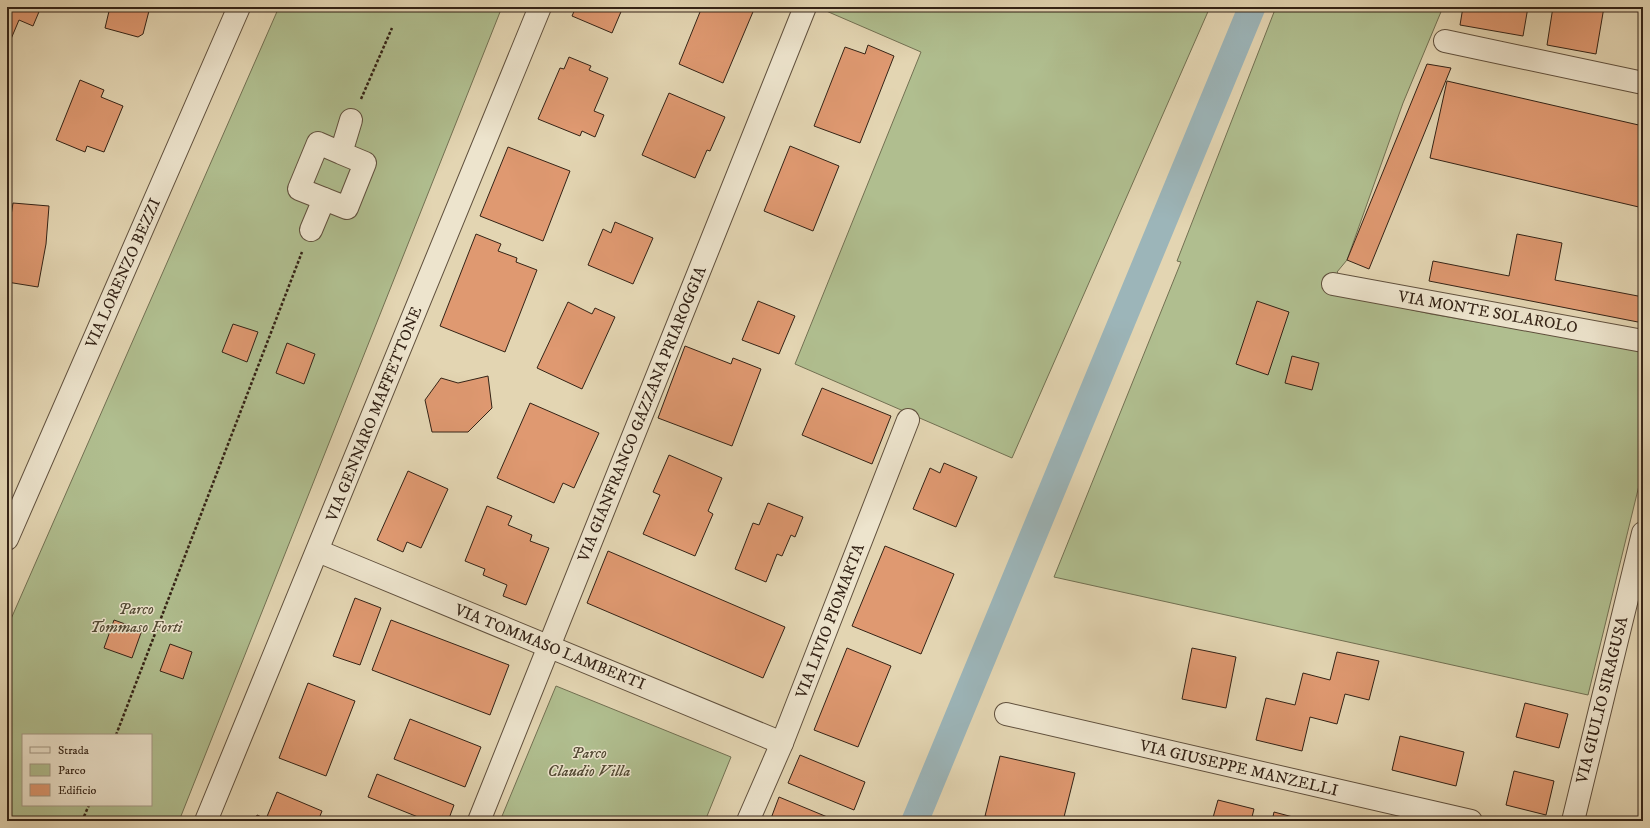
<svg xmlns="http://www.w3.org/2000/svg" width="1650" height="828" font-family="'IM FELL DW Pica',serif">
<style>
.green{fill:#b0be8f;stroke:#727052;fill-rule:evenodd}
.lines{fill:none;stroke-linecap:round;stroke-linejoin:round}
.canal{stroke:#9cb5b9;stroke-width:27}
.building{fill:#df9971;stroke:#342316}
.pedestrian-casing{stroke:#60503d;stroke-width:24}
.minor-casing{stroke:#60503d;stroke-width:24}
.tertiary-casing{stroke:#60503d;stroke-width:24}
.path{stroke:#342316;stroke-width:2.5;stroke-dasharray:3 2;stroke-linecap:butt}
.pedestrian{stroke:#ede4cd;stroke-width:22}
.minor{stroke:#ede4cd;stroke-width:22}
.tertiary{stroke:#ede4cd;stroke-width:22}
.labels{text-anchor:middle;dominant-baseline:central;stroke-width:3;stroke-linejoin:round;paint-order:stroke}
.street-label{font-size:16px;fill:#342316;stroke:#ede4cd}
.park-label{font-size:16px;font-style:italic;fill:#534a34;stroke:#ede4cd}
</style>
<rect width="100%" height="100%" fill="#e3d5b2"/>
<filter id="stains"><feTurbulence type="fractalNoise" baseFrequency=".005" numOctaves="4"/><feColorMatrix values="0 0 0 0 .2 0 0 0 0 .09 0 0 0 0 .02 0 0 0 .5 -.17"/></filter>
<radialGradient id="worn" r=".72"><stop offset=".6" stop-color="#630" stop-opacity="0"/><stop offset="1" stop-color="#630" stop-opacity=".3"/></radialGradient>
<g class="green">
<path d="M279,7h223l-323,814h-172v-193zM23,735h128v70h-128z"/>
<polygon points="817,7 1210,7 1012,458 795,364 921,52"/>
<polygon points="1276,7 1443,7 1403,103 1347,260 1337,272 1346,281 1353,297 1431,314 1643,351 1643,469 1588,695 1054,577 1181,262 1177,261"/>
<polygon points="556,686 731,757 705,821 500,821"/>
</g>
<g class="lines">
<polyline class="canal" points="915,821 1252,7"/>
</g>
<g class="building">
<polygon points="7,7 41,7 33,26 19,20 11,39 7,39"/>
<polygon points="110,7 150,7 143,34 138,37 105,28"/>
<polygon points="576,7 623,7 612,33 572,16"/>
<polygon points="702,7 755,7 723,83 679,64"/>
<polygon points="1463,7 1528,7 1523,36 1460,25"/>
<polygon points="1553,7 1604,7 1596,54 1547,45"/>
<polygon points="868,45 894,56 860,143 814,126 845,47 865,54"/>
<polygon points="569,57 591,66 589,70 608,78 594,111 604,115 595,137 582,131 580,136 538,119 560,68 564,69"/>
<polygon points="1427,64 1451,68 1369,269 1347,260"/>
<polygon points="80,80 104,90 101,97 123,106 104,152 87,146 85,152 56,140"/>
<polygon points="1447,81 1643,126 1643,208 1430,158"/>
<polygon points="669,93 725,117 710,151 707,150 695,178 642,155"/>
<polygon points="790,146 839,166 813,231 764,211"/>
<polygon points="508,147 570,171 543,241 480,216"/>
<polygon points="13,203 49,206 46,244 38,287 7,282 7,241"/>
<polygon points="615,222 653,238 633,284 588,265 603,229 611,233"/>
<polygon points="476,234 501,244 498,251 517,258 516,262 537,270 505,352 440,326"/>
<polygon points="1517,234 1562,243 1555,280 1643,297 1643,323 1429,281 1433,261 1509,276"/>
<polygon points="758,301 795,316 779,354 742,340"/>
<polygon points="1257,301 1289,312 1268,375 1236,364"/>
<polygon points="568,302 592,314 595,308 615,317 582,389 537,368"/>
<polygon points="233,324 258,332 247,362 222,352"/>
<polygon points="287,343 315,354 304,384 276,373"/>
<polygon points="685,346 731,364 733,358 761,369 732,446 658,418"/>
<polygon points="1292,356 1319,363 1312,390 1285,383"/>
<polygon points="488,376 492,408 468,432 432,432 425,400 441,378 458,383"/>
<polygon points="822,388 891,416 872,464 802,435"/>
<polygon points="530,403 599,433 574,488 563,483 554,503 497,478"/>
<polygon points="669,455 722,478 708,511 713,514 695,556 643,534 660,495 653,492"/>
<polygon points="944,463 977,477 956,527 913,509 930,468 940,473"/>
<polygon points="408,471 448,489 421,548 407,542 403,552 377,540"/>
<polygon points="768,503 803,517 795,537 791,535 782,556 777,554 766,582 735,569 753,523 759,525"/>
<polygon points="487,506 512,516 508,525 532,535 530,541 549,548 526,605 503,596 507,585 483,575 485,569 465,561"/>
<polygon points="885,546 954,574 921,654 852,626"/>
<polygon points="608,551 785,627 763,678 587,603"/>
<polygon points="355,598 381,608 360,665 333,656"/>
<polygon points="114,620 142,630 132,658 104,648"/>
<polygon points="391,620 509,665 490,715 372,670"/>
<polygon points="170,644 192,652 183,679 160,671"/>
<polygon points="847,648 891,666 858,747 814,730"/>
<polygon points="1192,648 1236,657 1226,708 1182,699"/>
<polygon points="1337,652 1379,661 1369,700 1345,694 1337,724 1310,717 1302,751 1256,740 1266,698 1295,705 1303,673 1330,680"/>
<polygon points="308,683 355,701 326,776 279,758"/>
<polygon points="1525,703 1568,714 1559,748 1516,737"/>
<polygon points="410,719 481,747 465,787 394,759"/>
<polygon points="1400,736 1464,752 1456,786 1392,770"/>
<polygon points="800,755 865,782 854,810 788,783"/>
<polygon points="1000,756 1075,773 1063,821 1008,821 985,816"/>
<polygon points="1514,771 1554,781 1546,815 1506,805"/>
<polygon points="377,774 454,805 448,821 428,821 368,797"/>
<polygon points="277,792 322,811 318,821 255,821 257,815 266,819"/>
<polygon points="779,797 837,821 770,821"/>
<polygon points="1218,800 1254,809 1251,821 1212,821"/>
<polygon points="1274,812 1308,821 1272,821"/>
</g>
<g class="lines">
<g class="pedestrian-casing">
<g id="pedestrian">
<polyline points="341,153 365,163 347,208 299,189 318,143 341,153 351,120"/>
<polyline points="311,230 324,199"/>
</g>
</g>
<g class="minor-casing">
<g id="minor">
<polyline points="1445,41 1643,83"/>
<polyline points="1333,284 1643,341"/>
<polyline points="318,551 782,743"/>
<polyline points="1006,714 1471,821"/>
<polyline points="206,821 540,7"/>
<polyline points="479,821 805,7"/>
<polyline points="748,821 782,743 908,420"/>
<polyline points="1573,821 1643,533"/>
</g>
</g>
<g class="tertiary-casing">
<polyline id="tertiary" points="7,539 239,7"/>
</g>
<g class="path">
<polyline points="361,99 392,28"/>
<polyline points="116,735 302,252"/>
<polyline points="82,821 89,805"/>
</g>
<use href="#pedestrian" class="pedestrian"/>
<use href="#minor" class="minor"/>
<use href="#tertiary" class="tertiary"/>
</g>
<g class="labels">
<g class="street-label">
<text transform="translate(123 273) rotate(-66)">VIA LORENZO BEZZI</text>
<text transform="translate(1488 312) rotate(10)">VIA MONTE SOLAROLO</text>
<text transform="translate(374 414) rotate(-68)">VIA GENNARO MAFFETTONE</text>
<text transform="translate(642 414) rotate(-68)">VIA GIANFRANCO GAZZANA PRIAROGGIA</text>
<text transform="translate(830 621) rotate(-69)">VIA LIVIO PIOMARTA</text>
<text transform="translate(550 647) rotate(22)">VIA TOMMASO LAMBERTI</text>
<text transform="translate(1602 700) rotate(-76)">VIA GIULIO SIRAGUSA</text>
<text transform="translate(1239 768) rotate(13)">VIA GIUSEPPE MANZELLI</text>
</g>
<g class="park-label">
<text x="136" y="609">Parco<tspan x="136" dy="18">Tommaso Forti</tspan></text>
<text x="589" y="753">Parco<tspan x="589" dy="18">Claudio Villa</tspan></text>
</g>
</g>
<rect width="1650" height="828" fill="none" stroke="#e3d5b2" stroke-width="24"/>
<rect x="8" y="8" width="1634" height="812" fill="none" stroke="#342316" stroke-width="2"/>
<rect x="12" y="12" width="1626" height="804" fill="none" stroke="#342316"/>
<rect x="22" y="734" width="130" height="72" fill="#ede4cd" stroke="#a39784"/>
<rect x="30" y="747" width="20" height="6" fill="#ede4cd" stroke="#a39784"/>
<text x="58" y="754" font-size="12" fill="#342316">Strada</text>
<rect x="30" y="764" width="20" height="12" fill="#b0be8f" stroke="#a39784"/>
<text x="58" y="774" font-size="12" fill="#342316">Parco</text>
<rect x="30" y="784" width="20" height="12" fill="#df9971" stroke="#a39784"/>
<text x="58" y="794" font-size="12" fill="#342316">Edificio</text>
<rect width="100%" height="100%" filter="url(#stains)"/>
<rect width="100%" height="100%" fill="url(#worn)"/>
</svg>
